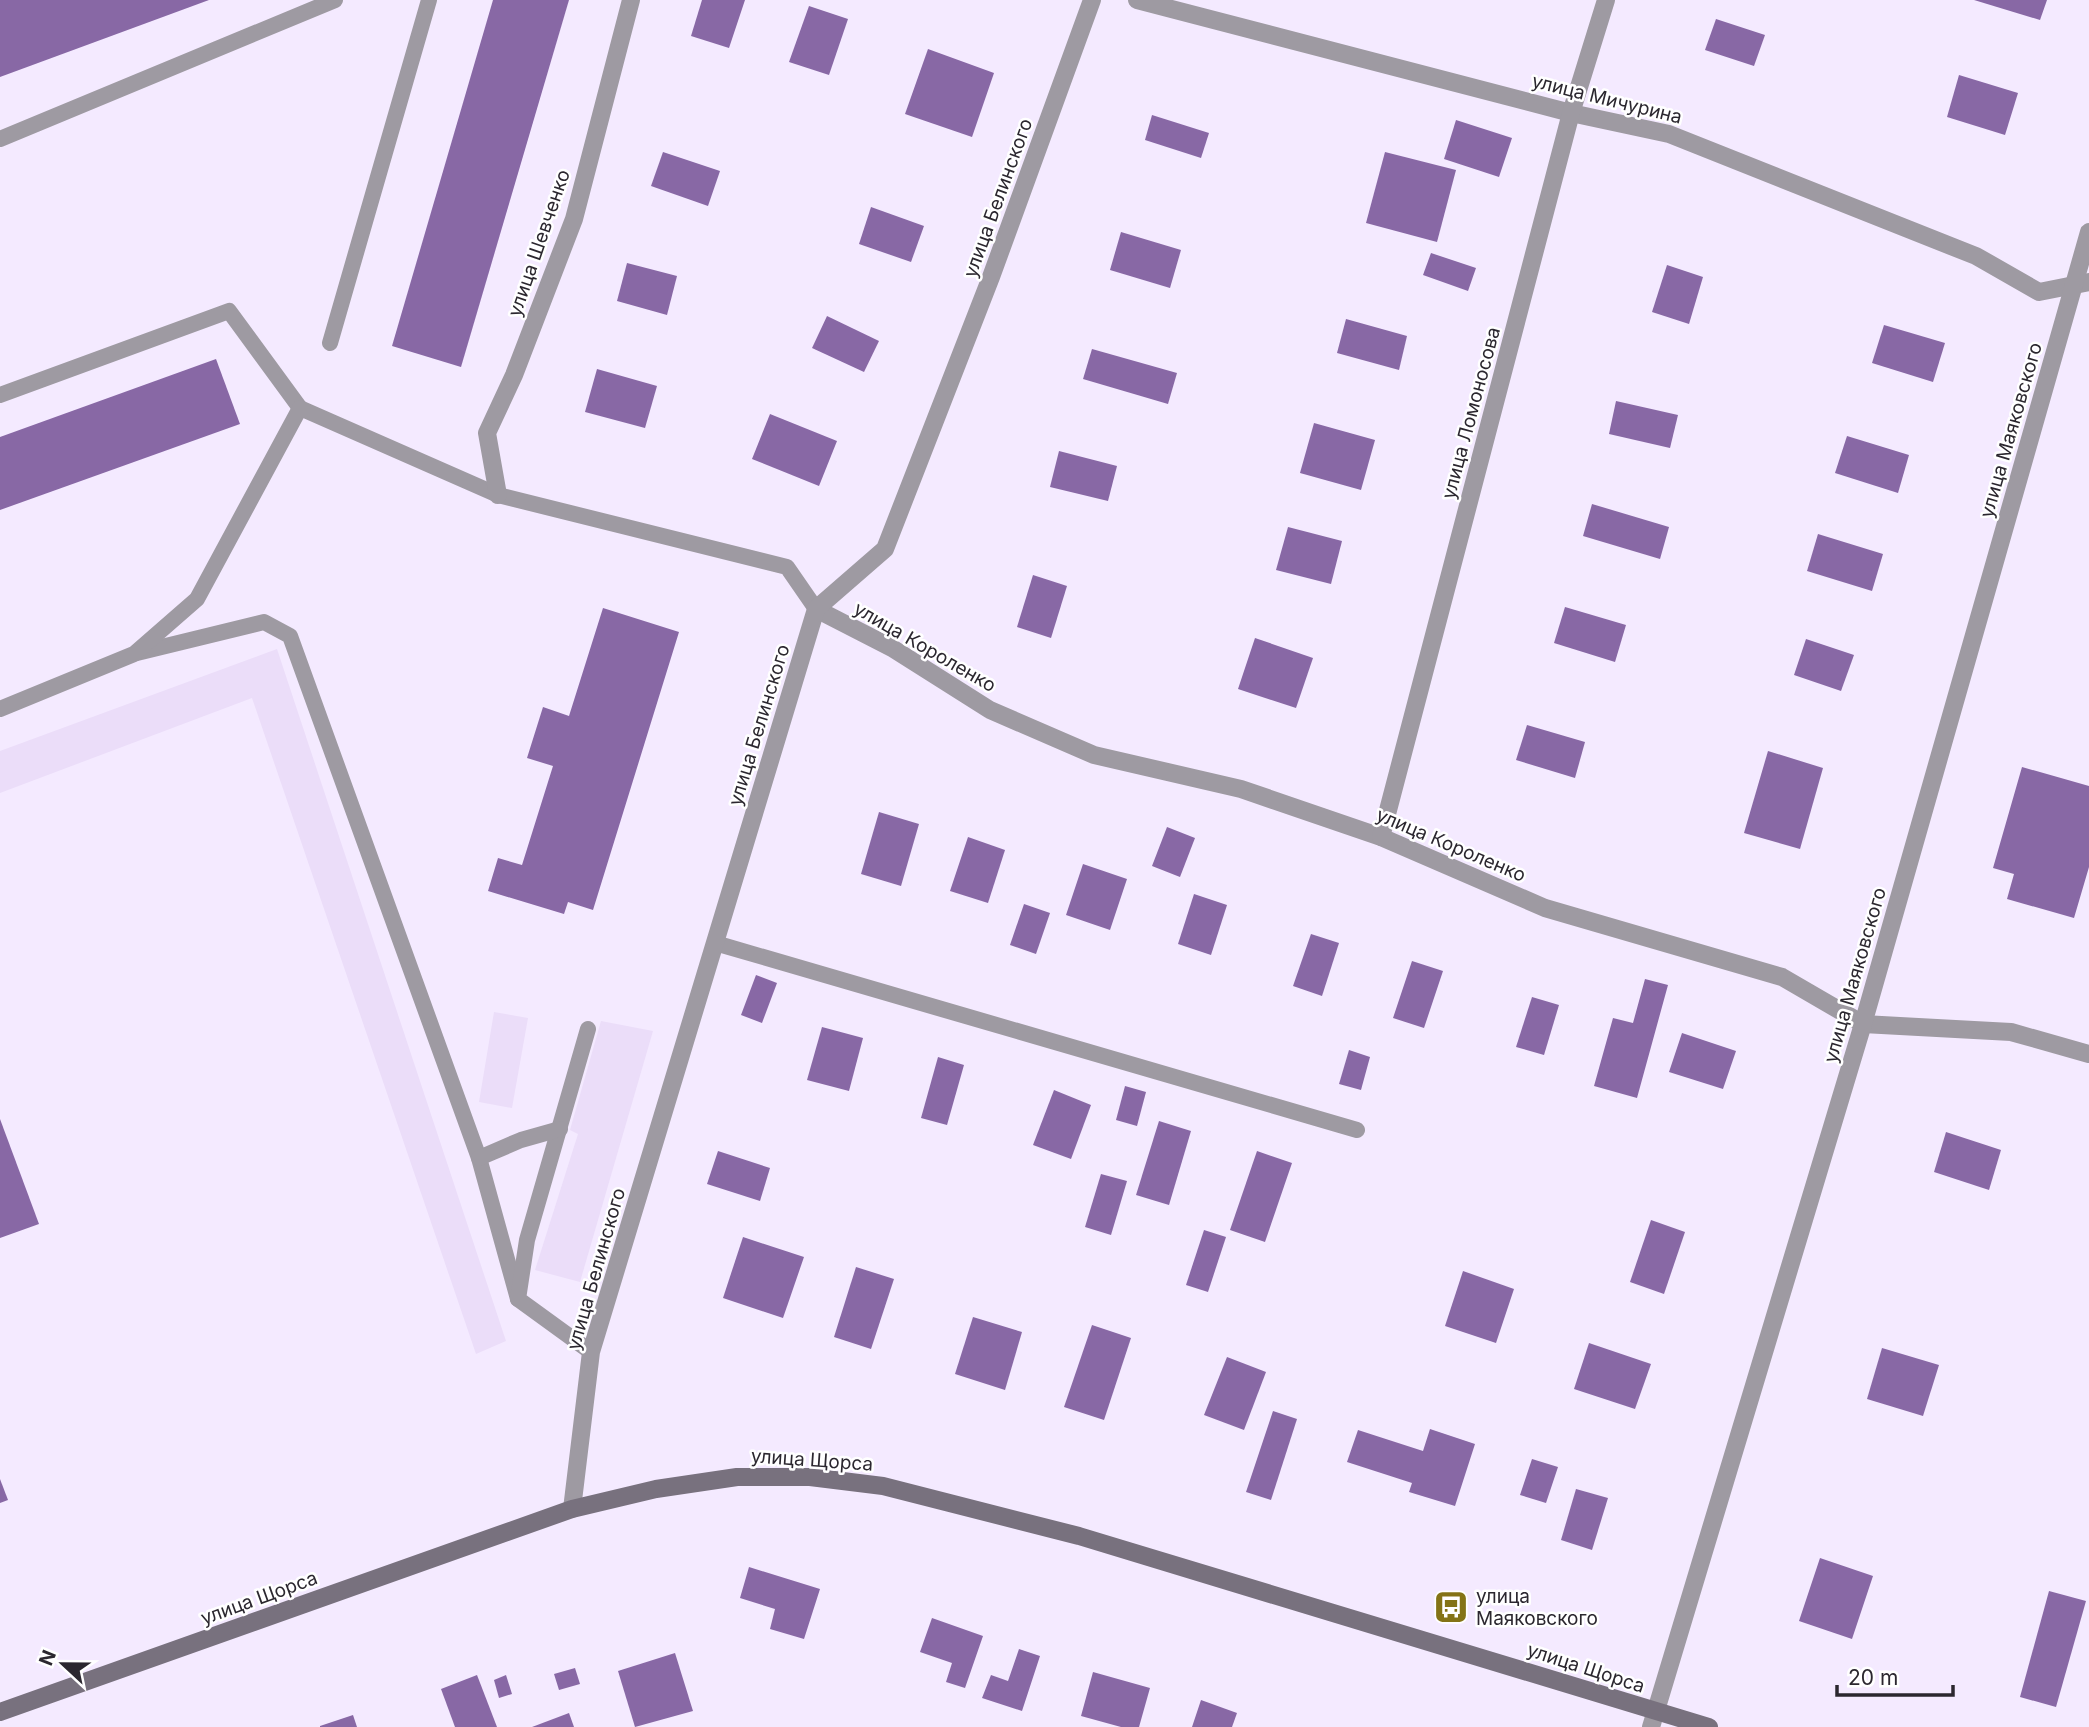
<svg xmlns="http://www.w3.org/2000/svg" width="2089" height="1727" font-family="Inter,sans-serif">
<style>
.built{fill:#ebddf9}
.building{fill:#8868a5}
.lines{fill:none;stroke-linecap:round;stroke-linejoin:round}
.lane{stroke:#9e9aa2;stroke-width:16}
.street{stroke:#9e9aa2;stroke-width:18}
.secondary{stroke:#78717e;stroke-width:18}
.labels{text-anchor:middle;dominant-baseline:central;stroke-width:5;stroke-linejoin:round;paint-order:stroke}
.street-label{font-size:19px;fill:#2b272f;stroke:#fff}
.poi-label{font-size:19px;fill:#2b272f;stroke:#fff;text-anchor:start}
</style>
<rect width="100%" height="100%" fill="#f4eaff"/>
<g class="built">
<polygon points="277,649 506,1341 476,1354 252,698 0,793 0,751"/>
<polygon points="494,1012 528,1018 512,1108 479,1102"/>
<polygon points="601,1021 653,1031 580,1282 535,1270 578,1134 570,1130"/>
</g>
<g class="building">
<polygon points="0,0 209,0 0,77"/>
<polygon points="493,0 569,0 461,367 392,346"/>
<polygon points="702,0 745,0 729,48 691,36"/>
<polygon points="1974,0 2047,0 2040,20"/>
<polygon points="809,6 848,19 829,75 789,62"/>
<polygon points="1716,19 1765,35 1754,66 1705,50"/>
<polygon points="928,49 994,73 972,137 905,114"/>
<polygon points="1959,75 2018,93 2005,135 1947,117"/>
<polygon points="1152,115 1209,133 1201,158 1145,140"/>
<polygon points="1456,120 1512,138 1499,177 1444,159"/>
<polygon points="663,152 720,171 708,206 651,186"/>
<polygon points="1385,152 1456,170 1437,242 1366,223"/>
<polygon points="871,207 924,226 911,262 859,244"/>
<polygon points="1121,232 1181,250 1170,288 1110,270"/>
<polygon points="1431,253 1476,268 1468,291 1423,275"/>
<polygon points="627,263 677,276 667,315 617,301"/>
<polygon points="1667,265 1703,277 1689,324 1652,312"/>
<polygon points="827,316 879,341 864,372 812,348"/>
<polygon points="1346,319 1407,336 1399,370 1337,353"/>
<polygon points="1884,325 1945,343 1933,382 1872,363"/>
<polygon points="1092,349 1177,373 1168,404 1083,379"/>
<polygon points="216,359 240,424 0,510 0,437"/>
<polygon points="597,369 657,386 645,428 585,412"/>
<polygon points="1616,401 1678,415 1670,448 1609,434"/>
<polygon points="770,414 837,441 819,486 752,459"/>
<polygon points="1314,423 1375,440 1361,490 1300,473"/>
<polygon points="1847,436 1909,455 1898,493 1835,473"/>
<polygon points="1059,451 1117,466 1108,501 1050,487"/>
<polygon points="1592,504 1669,527 1660,559 1583,536"/>
<polygon points="1288,527 1342,541 1331,584 1276,570"/>
<polygon points="1818,534 1883,554 1872,591 1807,571"/>
<polygon points="1033,575 1067,586 1051,638 1017,627"/>
<polygon points="1565,607 1626,625 1615,662 1554,643"/>
<polygon points="603,608 679,632 593,910 568,902 564,914 488,891 498,858 522,865 553,766 527,758 543,707 569,716"/>
<polygon points="1255,638 1313,658 1296,708 1238,689"/>
<polygon points="1806,639 1854,655 1841,691 1794,675"/>
<polygon points="1527,725 1585,742 1575,778 1516,760"/>
<polygon points="1768,751 1823,768 1800,849 1744,833"/>
<polygon points="2022,767 2089,786 2089,867 2074,918 2007,899 2014,874 1993,868"/>
<polygon points="879,812 919,824 901,886 861,874"/>
<polygon points="1167,827 1195,838 1180,877 1152,866"/>
<polygon points="968,837 1005,850 988,903 950,891"/>
<polygon points="1083,864 1127,879 1110,930 1066,915"/>
<polygon points="1194,894 1227,905 1211,955 1178,944"/>
<polygon points="1024,904 1050,913 1036,954 1010,945"/>
<polygon points="1311,934 1339,943 1322,996 1293,986"/>
<polygon points="1412,961 1443,971 1424,1028 1393,1018"/>
<polygon points="756,975 777,983 762,1023 741,1015"/>
<polygon points="1645,979 1668,985 1637,1098 1594,1086 1613,1018 1633,1023"/>
<polygon points="1532,997 1559,1005 1544,1055 1516,1047"/>
<polygon points="822,1027 863,1038 849,1091 807,1080"/>
<polygon points="1682,1033 1736,1051 1723,1089 1669,1072"/>
<polygon points="1349,1050 1370,1057 1361,1090 1339,1084"/>
<polygon points="938,1057 964,1065 947,1125 921,1118"/>
<polygon points="1125,1086 1146,1092 1137,1126 1116,1120"/>
<polygon points="1054,1090 1091,1105 1071,1159 1033,1145"/>
<polygon points="0,1119 39,1224 0,1238"/>
<polygon points="1159,1121 1191,1131 1169,1205 1136,1195"/>
<polygon points="1946,1132 2001,1150 1989,1190 1934,1172"/>
<polygon points="718,1151 770,1168 760,1201 707,1184"/>
<polygon points="1257,1151 1292,1163 1265,1242 1230,1230"/>
<polygon points="1101,1174 1127,1181 1111,1235 1085,1227"/>
<polygon points="1651,1220 1685,1232 1664,1294 1630,1282"/>
<polygon points="1204,1230 1226,1237 1208,1292 1186,1285"/>
<polygon points="743,1237 804,1257 783,1318 723,1298"/>
<polygon points="856,1267 894,1279 871,1349 834,1337"/>
<polygon points="1463,1271 1514,1289 1496,1343 1445,1326"/>
<polygon points="973,1317 1022,1332 1005,1390 955,1374"/>
<polygon points="1092,1325 1131,1338 1104,1420 1064,1407"/>
<polygon points="1589,1343 1651,1364 1635,1409 1574,1389"/>
<polygon points="1882,1348 1939,1365 1923,1416 1867,1399"/>
<polygon points="1227,1357 1266,1372 1244,1430 1204,1415"/>
<polygon points="1273,1411 1297,1419 1271,1500 1246,1492"/>
<polygon points="1430,1429 1475,1444 1455,1506 1409,1492 1412,1483 1347,1462 1358,1430 1423,1451"/>
<polygon points="1532,1459 1558,1467 1546,1503 1520,1495"/>
<polygon points="0,1479 8,1500 0,1503"/>
<polygon points="1576,1489 1608,1498 1592,1550 1561,1540"/>
<polygon points="1820,1558 1873,1576 1852,1639 1799,1621"/>
<polygon points="749,1567 820,1589 804,1639 770,1629 775,1609 740,1598"/>
<polygon points="2049,1591 2086,1601 2056,1707 2020,1697"/>
<polygon points="932,1618 983,1636 965,1688 946,1682 952,1663 920,1652"/>
<polygon points="1019,1649 1040,1656 1022,1711 982,1698 991,1675 1008,1681"/>
<polygon points="675,1653 693,1711 635,1727 618,1671"/>
<polygon points="575,1668 580,1684 559,1690 554,1674"/>
<polygon points="1093,1672 1150,1688 1139,1727 1121,1727 1081,1716"/>
<polygon points="477,1675 497,1727 455,1727 441,1689"/>
<polygon points="506,1675 512,1694 499,1698 494,1680"/>
<polygon points="1201,1700 1237,1713 1232,1727 1192,1727"/>
<polygon points="569,1713 574,1727 532,1727"/>
<polygon points="353,1715 357,1727 320,1727 320,1726"/>
</g>
<g class="lines">
<g class="lane">
<polyline points="0,139 335,0"/>
<polyline points="330,343 429,0"/>
<polyline points="0,395 229,311 300,408"/>
<polyline points="137,653 264,622 290,636 479,1158 518,1299"/>
<polyline points="0,709 134,654 197,599 300,408 498,495 787,567 816,609"/>
<polyline points="715,943 1357,1130"/>
<polyline points="588,1029 527,1240 518,1299 591,1352"/>
<polyline points="479,1158 521,1140 560,1129"/>
</g>
<g class="street">
<polyline points="1137,0 1571,113 1669,134 1976,256 2039,292 2089,282"/>
<polyline points="498,495 487,433 514,375 574,219 631,0"/>
<polyline points="816,609 892,648 990,710 1094,755 1241,789 1381,837 1545,908 1782,977 1863,1024 2011,1032 2089,1054"/>
<polyline points="1381,837 1571,113 1606,0"/>
<polyline points="572,1509 591,1352 816,609 885,549 991,277 1092,0"/>
<polyline points="1651,1727 1863,1024 2089,232"/>
</g>
<polyline class="secondary" points="0,1712 572,1509 656,1489 737,1477 810,1477 883,1486 1079,1536 1709,1727"/>
</g>
<defs>
<g id="bus-square" transform="scale(1.75)"><rect x="-9" y="-9" width="18" height="18" rx="4" fill="#847316" stroke="#fff"/><path d="M-5-6H5V4H4V6H2V4H-2V6H-4V4H-5ZM-3.5-4V0h7V-4ZM-3.5 1.2v1.5H-2V1.2ZM2 1.2v1.5H3.5V1.2Z" fill="#fff"/></g>
</defs>
<g fill-rule="evenodd">
<use href="#bus-square" x="1451" y="1607"/>
</g>
<g class="labels">
<g class="street-label">
<text transform="translate(1607 99) rotate(14)">улица Мичурина</text>
<text transform="translate(998 198) rotate(-70)">улица Белинского</text>
<text transform="translate(539 243) rotate(-71)">улица Шевченко</text>
<text transform="translate(1471 413) rotate(-75)">улица Ломоносова</text>
<text transform="translate(2011 430) rotate(-74)">улица Маяковского</text>
<text transform="translate(925 647) rotate(30)">улица Короленко</text>
<text transform="translate(759 725) rotate(-73)">улица Белинского</text>
<text transform="translate(1451 845) rotate(23)">улица Короленко</text>
<text transform="translate(1855 975) rotate(-74)">улица Маяковского</text>
<text transform="translate(596 1269) rotate(-74)">улица Белинского</text>
<text transform="translate(812 1460) rotate(4)">улица Щорса</text>
<text transform="translate(259 1598) rotate(-20)">улица Щорса</text>
<text transform="translate(1586 1668) rotate(18)">улица Щорса</text>
</g>
<g class="poi-label">
<text x="1476" y="1596">улица<tspan x="1476" dy="22">Маяковского</tspan></text>
</g>
</g>
<g transform="translate(63 1664) rotate(292)" stroke="#ffffff" stroke-width="5" paint-order="stroke">
<path d="M0-5L12 26L0 18L-12 26Z" fill="#2b272f"/>
<text y="-10" font-size="19" font-weight="bold" text-anchor="middle" fill="#2b272f">N</text>
</g>
<path d="M1837 1685v10h116v-10" fill="none" stroke="#2b272f" stroke-width="3.5"/>
<text x="1848" y="1685" font-size="21" fill="#2b272f" stroke="#ffffff" stroke-width="5" paint-order="stroke">20 m</text>
</svg>
